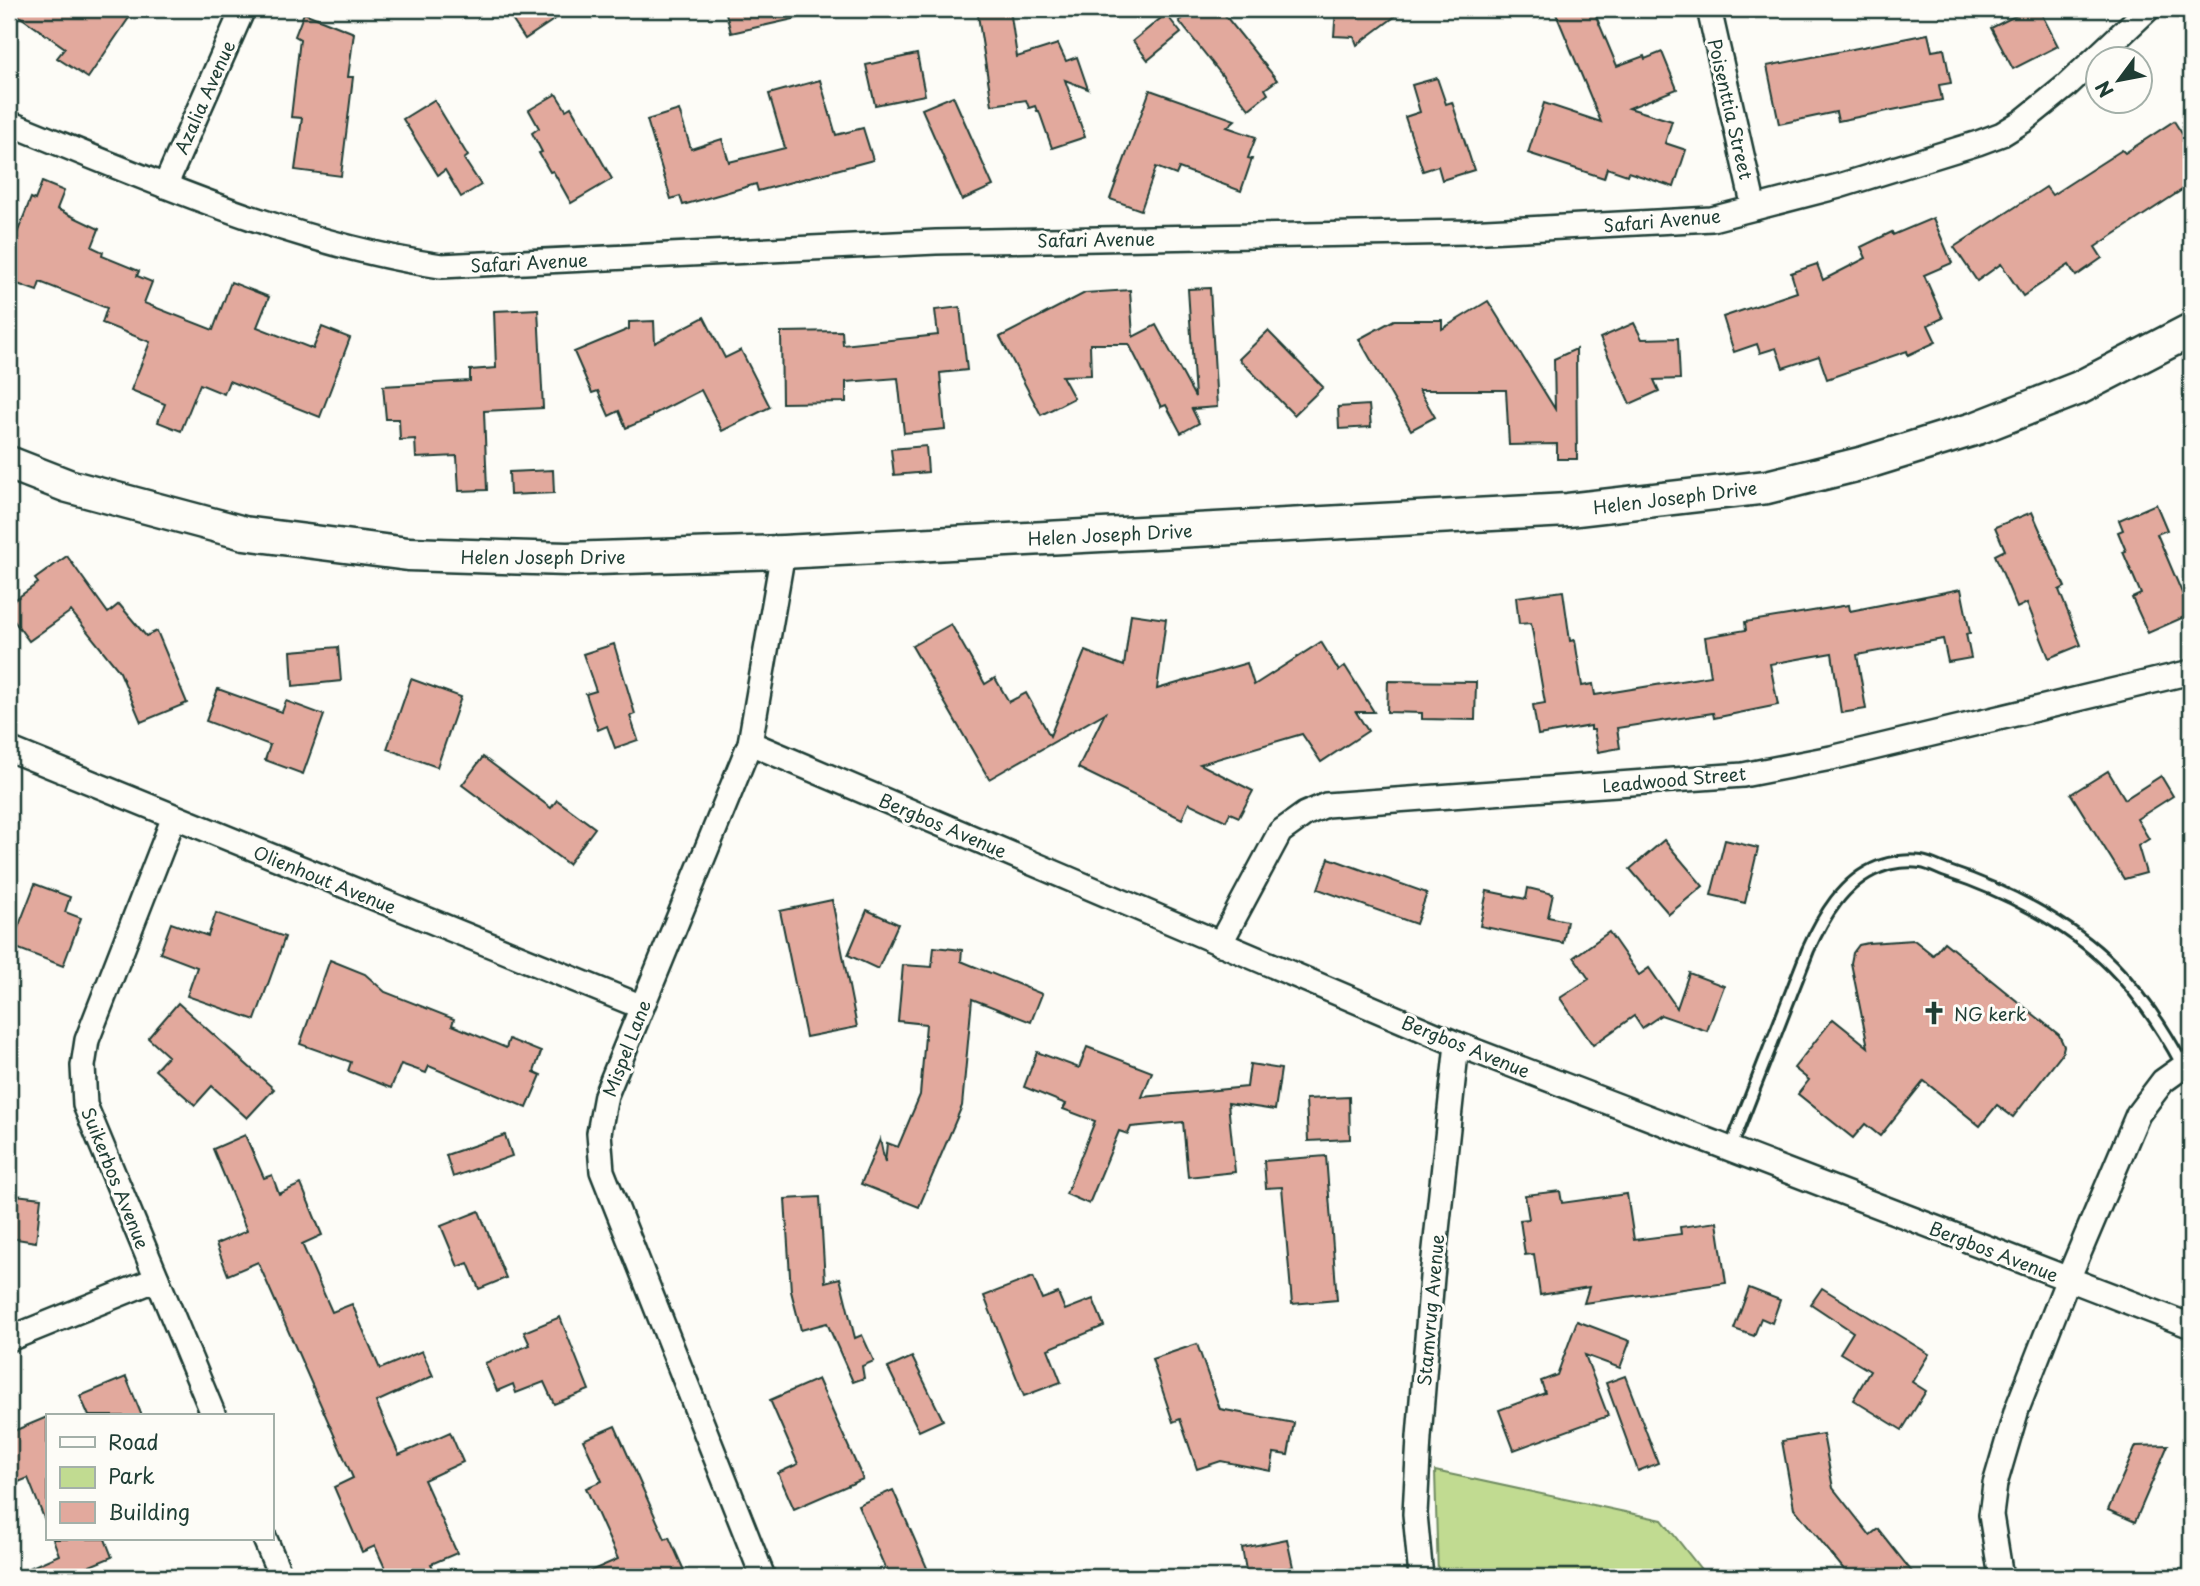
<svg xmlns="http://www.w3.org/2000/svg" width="2200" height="1586" font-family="'Playpen Sans',sans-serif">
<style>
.green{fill:#c1db91;stroke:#708c62;stroke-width:2}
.building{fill:#e2a99d;stroke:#1f3d34;stroke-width:2}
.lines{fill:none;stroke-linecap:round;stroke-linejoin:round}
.lane-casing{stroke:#1f3d34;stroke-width:16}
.street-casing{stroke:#1f3d34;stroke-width:28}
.secondary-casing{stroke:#1f3d34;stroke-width:37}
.lane{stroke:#fdfcf7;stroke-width:10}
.street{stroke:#fdfcf7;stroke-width:23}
.secondary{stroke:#fdfcf7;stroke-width:32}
.labels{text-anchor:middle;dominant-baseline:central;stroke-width:6;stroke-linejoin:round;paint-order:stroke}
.street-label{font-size:18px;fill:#1f3d34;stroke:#fdfcf7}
.poi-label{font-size:18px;fill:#1f3d34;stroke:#fdfcf7;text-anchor:start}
</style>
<rect width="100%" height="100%" fill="#fdfcf7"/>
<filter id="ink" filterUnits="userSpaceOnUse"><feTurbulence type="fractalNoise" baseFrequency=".0143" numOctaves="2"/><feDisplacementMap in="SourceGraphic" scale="14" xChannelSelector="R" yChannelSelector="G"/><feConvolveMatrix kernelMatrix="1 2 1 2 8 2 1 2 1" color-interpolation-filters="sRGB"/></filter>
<g filter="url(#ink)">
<polygon class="green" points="1435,1471 1662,1520 1707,1577 1438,1577"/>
<g class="building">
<polygon points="9,9 135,9 88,78 57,58 65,48"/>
<polygon points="505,9 570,9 525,39"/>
<polygon points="725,9 797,9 798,18 731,33"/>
<polygon points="977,9 1010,9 1017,57 1058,44 1066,61 1077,57 1088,89 1065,80 1085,137 1052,148 1039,111 1037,111 1035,106 1029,108 1026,100 992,105"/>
<polygon points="1195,9 1220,9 1277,80 1265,89 1268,94 1249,109 1179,21"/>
<polygon points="1336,9 1405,9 1357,45 1354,37 1334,36"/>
<polygon points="1554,9 1593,9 1617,66 1644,56 1645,59 1662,52 1677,89 1629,108 1672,121 1665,143 1686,150 1674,187 1628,172 1627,175 1607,168 1604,178 1528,153 1544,103 1601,122"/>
<polygon points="2029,9 2039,9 2058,46 2013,69 1991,28"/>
<polygon points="304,13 354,33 348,77 353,77 341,176 295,170 302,118 291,117 300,39 295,36"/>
<polygon points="1166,14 1181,33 1148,60 1133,41"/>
<polygon points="1928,34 1932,51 1944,49 1951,83 1939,85 1942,100 1838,121 1836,112 1779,124 1767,66"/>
<polygon points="917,54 925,95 875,105 866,65"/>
<polygon points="1437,78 1446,104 1452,102 1474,170 1442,180 1438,166 1423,171 1405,117 1420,112 1412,85"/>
<polygon points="820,80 836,135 863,128 873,160 758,191 756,184 683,205 680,196 671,199 647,120 679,110 691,149 722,139 729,162 785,148 769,94"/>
<polygon points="1150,90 1235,120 1227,127 1256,137 1248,158 1252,159 1241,191 1179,168 1176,175 1156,167 1141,210 1110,199"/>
<polygon points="556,94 566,110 571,107 612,179 571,203 553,171 550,172 539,153 542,152 532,133 539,128 529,110"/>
<polygon points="953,96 993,186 962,200 922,109"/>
<polygon points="434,100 468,156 464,159 481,185 461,197 445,170 438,175 403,119"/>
<polygon points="2174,121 2191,148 2191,184 2095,247 2102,258 2076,276 2069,265 2023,296 2001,264 1977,281 1954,247 2046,187 2052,195 2122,150 2125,153"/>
<polygon points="42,182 64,191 57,209 99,229 92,247 103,252 102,256 139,271 137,276 152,282 144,303 213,330 231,282 269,297 257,327 313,349 322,327 350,338 320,417 229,381 224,394 200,384 181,431 158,422 165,404 131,390 150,342 102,323 107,308 40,282 37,291 9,281 9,254 31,198 35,200"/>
<polygon points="1933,218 1952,263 1924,275 1943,318 1928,325 1936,342 1908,355 1907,351 1827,379 1819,356 1783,368 1776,348 1760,353 1757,344 1734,352 1723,317 1797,292 1791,273 1817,264 1823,280 1866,258 1861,247 1892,232 1893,235"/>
<polygon points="1210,288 1217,407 1192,409 1199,423 1181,433 1166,405 1161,407 1129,344 1090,344 1091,375 1062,376 1074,398 1041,415 1000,337 1085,293 1130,290 1133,337 1156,325 1195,397 1188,289"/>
<polygon points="1488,301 1555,409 1554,359 1576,349 1577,459 1557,459 1557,444 1509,445 1506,390 1419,390 1435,417 1411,430 1359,339 1394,320 1442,320 1442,329"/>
<polygon points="960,307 967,370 940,373 945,429 904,433 898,378 846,382 846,402 782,403 781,332 842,331 843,345 938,335 935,310"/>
<polygon points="538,309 543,408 484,411 487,490 459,491 457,456 416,458 415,439 400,440 399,419 386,419 383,386 470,381 470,370 496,368 494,311"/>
<polygon points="704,317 725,358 741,350 770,407 722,431 701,390 652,415 652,417 626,428 619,411 609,416 598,391 592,393 574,352 629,329 629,322 654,321 655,343"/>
<polygon points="1634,323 1642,339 1678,338 1680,379 1654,380 1659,391 1630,404 1600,338"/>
<polygon points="1268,331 1323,387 1294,415 1239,359"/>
<polygon points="1369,405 1371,427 1339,429 1338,407"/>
<polygon points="926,446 928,472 894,475 891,449"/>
<polygon points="553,470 554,493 510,495 509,472"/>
<polygon points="2156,504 2167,530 2157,534 2191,614 2148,633 2132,598 2141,594 2123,552 2126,551 2118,532 2123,530 2119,520"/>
<polygon points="2032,512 2065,587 2059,590 2081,645 2049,658 2027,603 2017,608 1995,555 2005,550 1995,527"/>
<polygon points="67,556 108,613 119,604 146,636 157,631 187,703 141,722 120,672 71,611 29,641 9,614 9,604 38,583 35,579"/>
<polygon points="1961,589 1970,633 1966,634 1971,658 1948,662 1943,639 1857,655 1866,709 1841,713 1832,653 1770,664 1778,705 1714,718 1713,713 1617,728 1620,748 1598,752 1594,730 1591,730 1591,726 1538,735 1533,705 1545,703 1531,623 1519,624 1516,597 1563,591 1570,641 1575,640 1582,686 1593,684 1595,695 1711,676 1705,637 1746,630 1745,622 1849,605 1850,611"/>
<polygon points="1131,614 1166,619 1157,689 1247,663 1254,685 1321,642 1339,671 1345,666 1374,712 1356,712 1368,731 1321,762 1302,734 1200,764 1253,791 1239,817 1230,813 1226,821 1189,803 1182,819 1078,768 1105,713 989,779 912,646 951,624 985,684 995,678 1009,702 1026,693 1050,736 1085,651 1124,666"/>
<polygon points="614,644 635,714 630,716 638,740 615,748 607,726 598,730 586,694 596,691 583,654"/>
<polygon points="338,647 341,681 293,686 291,651"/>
<polygon points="411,679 461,697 437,767 387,749"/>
<polygon points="1388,681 1476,682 1475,720 1422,719 1422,713 1387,712"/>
<polygon points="218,689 282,712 286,701 324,715 303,774 265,760 270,745 206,721"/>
<polygon points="483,757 551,808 557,800 595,828 568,864 462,785"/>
<polygon points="2108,771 2125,799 2161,776 2173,796 2137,819 2149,839 2138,846 2146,873 2124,879 2071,794"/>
<polygon points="1664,840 1703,886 1669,914 1630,869"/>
<polygon points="1725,840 1758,848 1745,903 1711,895"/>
<polygon points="1329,858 1427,893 1416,924 1318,889"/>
<polygon points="35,884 70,897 65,912 81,918 63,966 11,946"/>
<polygon points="1528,888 1553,894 1548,917 1567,921 1563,943 1480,926 1487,891 1526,899"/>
<polygon points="832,900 857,1027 806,1037 780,911"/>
<polygon points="867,910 898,924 878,969 848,955"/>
<polygon points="216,913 285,937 255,1020 187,996 197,967 160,953 171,923 208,936"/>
<polygon points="1609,932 1639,975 1649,968 1677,1008 1689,973 1724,986 1707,1031 1661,1015 1642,1028 1634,1016 1593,1045 1560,998 1589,979 1574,957"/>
<polygon points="1914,940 1933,955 1944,942 2059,1035 2064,1046 2062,1054 2013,1117 1997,1105 1980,1126 1924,1081 1880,1136 1865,1124 1853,1138 1798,1094 1809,1080 1794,1068 1833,1019 1868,1047 1851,963 1853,953 1859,945 1868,943"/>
<polygon points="934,947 962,950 961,961 1042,994 1031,1022 972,999 962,1106 919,1207 861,1184 880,1139 885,1163 887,1143 898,1147 920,1095 926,1024 898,1021 903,965 932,967"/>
<polygon points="330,960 365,974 385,992 454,1019 452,1025 506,1048 509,1039 541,1052 534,1072 541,1075 527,1108 429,1066 426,1073 401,1064 391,1088 348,1071 351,1062 300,1044"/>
<polygon points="178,1003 274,1089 247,1118 212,1086 195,1105 155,1070 168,1056 148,1038"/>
<polygon points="1087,1047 1152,1072 1142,1097 1247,1087 1250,1064 1281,1069 1275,1110 1228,1103 1235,1172 1188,1177 1183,1122 1131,1127 1128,1134 1119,1131 1089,1204 1066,1194 1095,1121 1063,1109 1066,1104 1024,1087 1037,1052 1079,1068"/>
<polygon points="1349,1097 1350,1139 1308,1141 1306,1099"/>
<polygon points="245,1135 264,1178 272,1175 279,1194 301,1184 322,1235 302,1244 332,1312 352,1304 380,1369 422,1351 433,1376 376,1402 399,1455 450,1432 463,1462 424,1480 457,1553 431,1564 438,1577 389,1577 375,1546 362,1552 334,1487 353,1478 258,1262 228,1275 216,1244 247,1231 213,1149"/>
<polygon points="505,1135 512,1156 453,1177 446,1155"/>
<polygon points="1326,1156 1337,1300 1292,1304 1282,1187 1266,1188 1264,1161"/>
<polygon points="1560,1191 1562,1203 1627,1194 1634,1240 1681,1234 1680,1227 1717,1222 1726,1283 1584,1303 1589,1287 1540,1295 1534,1254 1525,1255 1520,1220 1529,1219 1525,1195"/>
<polygon points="15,1195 41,1198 36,1242 10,1238"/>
<polygon points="820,1197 825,1282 840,1278 855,1338 862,1335 874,1361 862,1366 864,1378 853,1382 827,1323 801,1330 791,1291 785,1199"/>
<polygon points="479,1211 506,1278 479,1289 468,1263 458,1267 441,1226"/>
<polygon points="1033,1277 1042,1299 1058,1293 1065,1310 1093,1299 1104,1326 1048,1349 1061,1382 1024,1396 984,1296"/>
<polygon points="1749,1288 1780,1300 1772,1323 1761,1318 1754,1336 1734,1329"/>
<polygon points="1822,1288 1929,1354 1912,1382 1926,1391 1902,1430 1853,1400 1870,1371 1840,1353 1853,1332 1811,1304"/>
<polygon points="560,1317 589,1390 554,1404 544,1382 516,1393 513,1384 497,1391 485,1363 530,1345 524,1332"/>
<polygon points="1577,1321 1630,1341 1620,1368 1585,1355 1608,1416 1514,1450 1499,1410 1545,1393 1541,1381 1557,1375"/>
<polygon points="1197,1344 1220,1409 1294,1423 1288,1455 1274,1453 1271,1471 1221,1461 1197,1469 1180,1419 1173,1422 1152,1359"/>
<polygon points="912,1357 943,1420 919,1431 888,1368"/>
<polygon points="1625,1376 1658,1463 1638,1471 1606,1383"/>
<polygon points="126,1377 142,1416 89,1416 80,1396"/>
<polygon points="818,1379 863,1479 794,1509 778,1473 798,1464 770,1400"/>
<polygon points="47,1417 47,1523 46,1523 28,1478 14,1484 9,1472 9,1433"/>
<polygon points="615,1426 665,1539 669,1537 687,1577 577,1577 618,1559 586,1488 602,1481 583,1440"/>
<polygon points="1823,1434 1833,1488 1870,1535 1878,1529 1916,1577 1850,1577 1794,1508 1782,1441"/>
<polygon points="2168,1445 2135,1522 2108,1510 2136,1446"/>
<polygon points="893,1490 931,1577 889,1577 858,1505"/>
<polygon points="53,1539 105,1539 112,1557 63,1577 9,1577 59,1555"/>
<polygon points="1287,1539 1293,1567 1247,1576 1242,1548"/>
</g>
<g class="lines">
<g class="lane-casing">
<path id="lane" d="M1730,1150l78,-200c15,-33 35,-69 71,-83 12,-5 29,-7 42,-5 8,1 17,6 25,9 58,19 122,51 166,95 28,28 52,64 71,100"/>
</g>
<g class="street-casing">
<g id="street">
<polyline points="1709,9 1754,208"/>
<path d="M9,123c139,56 283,121 432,143l495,-24 531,-10 245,-13 127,-33 139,-43 24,-9 21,-13 42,-34 83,-78"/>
<polyline points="165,186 243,9"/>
<polyline points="750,743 1457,1044 2191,1326"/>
<polyline points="9,749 642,1007"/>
<polyline points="174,817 87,1040 83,1066 85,1105 214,1416"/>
<polyline points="1220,944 1280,832 1305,814 1326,805 1743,775 1831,758 2191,672"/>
<polyline points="9,1339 157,1279"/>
<polyline points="265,1539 281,1577"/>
<polyline points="763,1577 602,1171 599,1133 606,1095 750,743 783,552"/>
<polyline points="1421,1577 1415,1514 1419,1437 1432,1277 1457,1044"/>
<polyline points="2001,1577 1991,1515 1995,1484 2017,1409 2068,1279 2138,1114 2163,1081 2191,1061"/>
</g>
</g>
<g class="secondary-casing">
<polyline id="secondary" points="9,463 68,486 244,533 408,554 567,559 783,552 1568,510 1767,487 1864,463 1977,428 2079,388 2191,330"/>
</g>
<use href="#lane" class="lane"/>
<use href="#street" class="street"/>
<use href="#secondary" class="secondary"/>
</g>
</g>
<defs>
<g id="church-bare" transform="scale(1.89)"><path d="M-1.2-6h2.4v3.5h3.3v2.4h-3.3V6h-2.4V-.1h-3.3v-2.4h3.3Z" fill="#1f3d34" stroke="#fdfcf7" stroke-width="2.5" paint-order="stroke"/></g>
</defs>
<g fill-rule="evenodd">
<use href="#church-bare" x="1934" y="1013"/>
</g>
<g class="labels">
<g class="street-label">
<text transform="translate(204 97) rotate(-66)">Azalia Avenue</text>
<text transform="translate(1731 109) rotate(77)">Poisenttia Street</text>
<text transform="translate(1662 220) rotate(-5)">Safari Avenue</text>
<text transform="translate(1096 239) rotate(-1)">Safari Avenue</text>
<text transform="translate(529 262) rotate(-3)">Safari Avenue</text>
<text transform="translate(1675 497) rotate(-7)">Helen Joseph Drive</text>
<text transform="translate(1110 534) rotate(-3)">Helen Joseph Drive</text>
<text x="543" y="556">Helen Joseph Drive</text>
<text transform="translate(1674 779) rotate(-5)">Leadwood Street</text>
<text transform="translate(943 825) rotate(23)">Bergbos Avenue</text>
<text transform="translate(325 879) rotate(22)">Olienhout Avenue</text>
<text transform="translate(1466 1046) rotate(22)">Bergbos Avenue</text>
<text transform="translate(626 1048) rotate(-69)">Mispel Lane</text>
<text transform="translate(116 1178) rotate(68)">Suikerbos Avenue</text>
<text transform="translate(1994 1251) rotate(21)">Bergbos Avenue</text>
<text transform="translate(1430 1310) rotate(-85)">Stamvrug Avenue</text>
</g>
<g class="poi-label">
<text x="1954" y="1013">NG kerk</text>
</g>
</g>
<rect width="2200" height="1586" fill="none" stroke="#fdfcf7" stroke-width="35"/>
<rect x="18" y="18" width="2165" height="1551" fill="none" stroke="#1f3d34" stroke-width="2.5" filter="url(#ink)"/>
<rect x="46" y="1414" width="228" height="126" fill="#fdfcf7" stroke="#a4b0a9" stroke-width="2"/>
<rect x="60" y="1437" width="35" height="10" fill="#fdfcf7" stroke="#a4b0a9" stroke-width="2"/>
<text x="108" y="1450" font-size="21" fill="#1f3d34">Road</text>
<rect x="60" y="1467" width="35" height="21" fill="#c1db91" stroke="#a4b0a9" stroke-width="2"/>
<text x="108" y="1484" font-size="21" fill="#1f3d34">Park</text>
<rect x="60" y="1502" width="35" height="21" fill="#e2a99d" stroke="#a4b0a9" stroke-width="2"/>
<text x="108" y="1520" font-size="21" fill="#1f3d34">Building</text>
<g transform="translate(2119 80) rotate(238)"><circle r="33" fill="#fdfcf7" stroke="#a4b0a9" stroke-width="2"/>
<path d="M0-5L12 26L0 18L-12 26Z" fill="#1f3d34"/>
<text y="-10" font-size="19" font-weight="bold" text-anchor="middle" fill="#1f3d34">N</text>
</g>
</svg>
